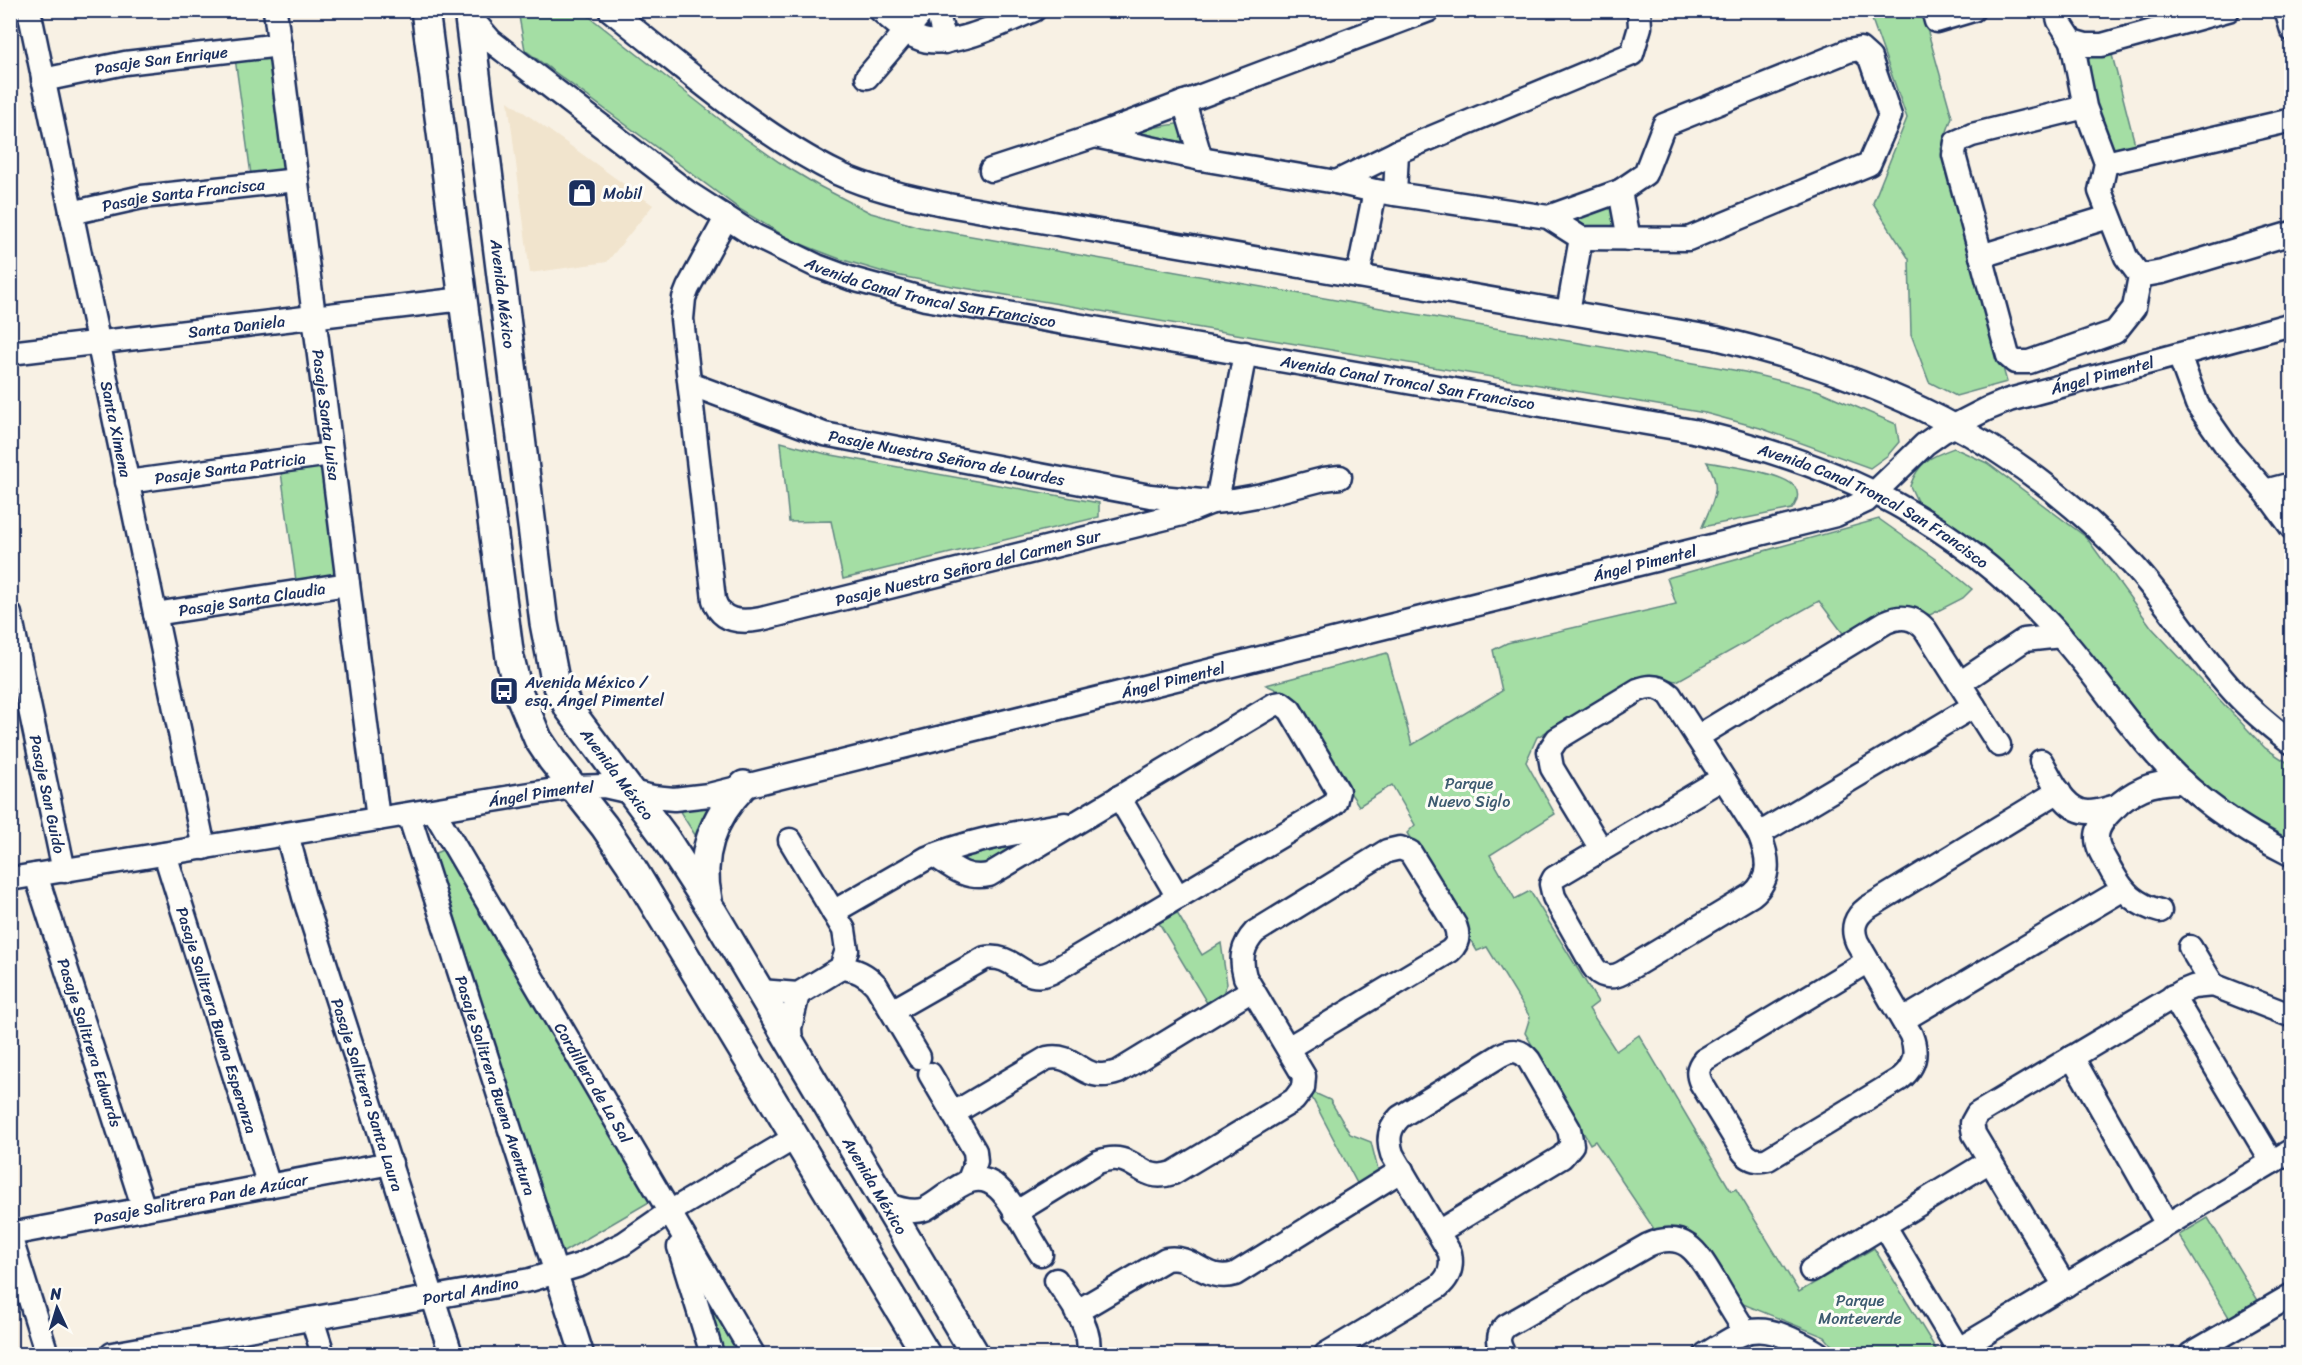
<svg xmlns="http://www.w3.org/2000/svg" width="2302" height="1365" font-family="Sriracha,sans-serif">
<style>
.built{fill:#f1e4cd}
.green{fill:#a4dea4;stroke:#608681;stroke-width:1.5}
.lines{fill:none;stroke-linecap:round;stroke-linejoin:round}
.minor-casing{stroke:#1b2f5e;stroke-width:27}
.major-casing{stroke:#1b2f5e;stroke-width:32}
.minor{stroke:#fdfcf7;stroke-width:22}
.major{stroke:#fdfcf7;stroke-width:27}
.labels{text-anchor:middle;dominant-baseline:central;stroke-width:6;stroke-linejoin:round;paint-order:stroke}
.street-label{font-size:16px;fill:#1b2f5e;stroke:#fdfcf7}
.poi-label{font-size:16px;fill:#1b2f5e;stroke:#fdfcf7;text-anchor:start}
.park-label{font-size:16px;fill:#3d5b70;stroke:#fdfcf7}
</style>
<rect width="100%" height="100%" fill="#f8f1e4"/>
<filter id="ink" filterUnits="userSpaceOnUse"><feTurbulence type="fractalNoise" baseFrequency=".0167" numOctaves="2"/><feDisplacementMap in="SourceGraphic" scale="12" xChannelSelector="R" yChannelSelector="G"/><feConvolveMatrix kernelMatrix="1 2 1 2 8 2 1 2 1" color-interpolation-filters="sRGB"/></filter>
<g filter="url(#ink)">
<polygon class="built" points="508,101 653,205 607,262 530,273"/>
<g class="green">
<polygon points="518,11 582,11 736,132 779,162 817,185 871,213 920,227 1745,372 1817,390 1896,424 1899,442 1888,455 1870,468 1760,428 1705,413 952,286 890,274 840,259 793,241 741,210 525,50"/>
<polygon points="1869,11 1922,11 1952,117 1941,149 2007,382 1956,396 1929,382 1911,334 1909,259 1873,203 1907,118"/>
<polygon points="2111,51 2136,148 2110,153 2077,60"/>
<polygon points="271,56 289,171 252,182 235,58"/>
<polygon points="1182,123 1186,151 1131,137 1152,128"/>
<polygon points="1620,191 1629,239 1548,217"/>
<polygon points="781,442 826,454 1099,503 1099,517 843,579 831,521 789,522"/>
<path d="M1954,448l33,15 99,74 66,91 113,120 26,17v75l-63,-34 -58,-52 -103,-125 -54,-58 -95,-68 -8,-17c9,-25 20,-29 44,-38z"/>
<path d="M1707,462c19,4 76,10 88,25 5,7 2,15 -3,22l-90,18c11,-26 21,-39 5,-65z"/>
<polygon points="323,466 344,575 297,588 281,472"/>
<polygon points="1879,519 1938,561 1972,589 1963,598 1930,615 1904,607 1890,609 1845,636 1819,601 1677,681 1661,679 1633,684 1537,737 1526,762 1555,814 1490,855 1515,899 1530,891 1598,1002 1589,1009 1616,1051 1639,1035 1731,1191 1736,1189 1799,1292 1874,1248 1939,1354 1839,1354 1825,1337 1738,1302 1700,1241 1672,1228 1658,1235 1595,1141 1590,1144 1525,1033 1530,1017 1487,947 1477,951 1407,833 1415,825 1392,785 1359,806 1286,694 1266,685 1387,653 1412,745 1502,691 1493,650 1507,643 1676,604 1667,578"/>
<polygon points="715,802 716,805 697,838 679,810"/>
<polygon points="1048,834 972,870 947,857"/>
<polygon points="445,849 656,1198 555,1257 433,854"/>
<polygon points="1177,913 1202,955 1221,943 1227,984 1223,993 1207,1003 1159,923"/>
<polygon points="1308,1090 1330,1100 1350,1134 1371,1142 1378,1170 1359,1187"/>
<polygon points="2208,1218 2259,1302 2230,1319 2179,1235"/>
<polygon points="701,1285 743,1354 723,1354"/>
</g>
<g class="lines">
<g class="minor-casing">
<g id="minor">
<path id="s1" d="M29,10l175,838"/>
<path id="s2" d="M275,10l103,809"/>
<path d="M610,10c70,55 149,125 229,164 35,16 72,23 109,31l768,133c162,39 302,102 416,226 37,40 65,88 102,128 17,19 37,35 58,51"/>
<path d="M880,10c12,10 24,22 38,28 30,14 86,-16 116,-28"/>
<polyline points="937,10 945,42"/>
<polyline points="1933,10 1936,21 1973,10"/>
<polyline points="2056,10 2059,21 2072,41 2086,45 2102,45 2228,10"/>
<polyline points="2286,10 2292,30"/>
<path id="s3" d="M465,11l26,30 196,151 68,44 62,30 35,13 73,20 768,132c148,33 269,92 370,208 31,35 57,75 88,110 38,45 88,80 141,106"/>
<polyline points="2072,41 2085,107 2106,163 2100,191 2126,257 2140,276 2134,308 2115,332 2029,362 2015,362 2008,356 1954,155 1956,142 1972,135 2085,107"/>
<polyline points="867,77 924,10"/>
<path id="s4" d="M43,80l82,-17 155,-18"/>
<polyline points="1184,102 1201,159"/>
<polyline points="1095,136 1201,159 1336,182 1375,191 1548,217 1581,238 1688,239 1869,164 1890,116 1870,58 1860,49 1848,51 1664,125 1645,174 1620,191 1548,217"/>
<polyline points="2106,163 2292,120"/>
<polyline points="991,170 1095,136 1429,10"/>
<polyline points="1336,182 1397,152 1632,54 1640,27 1639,10"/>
<polyline points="1620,191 1629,239"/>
<polyline points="1395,194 1397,152"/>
<path id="s5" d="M71,213l71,-16 155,-17"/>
<path id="s6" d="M726,218l-38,70 -4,10 -2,21 32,281c7,22 26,23 47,19l421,-105 30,-12"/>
<polyline points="1981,256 2109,217"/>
<polyline points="1358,276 1375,191"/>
<polyline points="2140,276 2162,272 2292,233"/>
<polyline points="1568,312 1581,238"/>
<path id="s7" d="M10,353l453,-54"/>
<polyline points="2179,355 2197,404 2227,447 2265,491 2292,528"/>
<path id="s8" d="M690,384l134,50 326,62 62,6 22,-2 28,-5 62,-16 16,-2"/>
<path id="s9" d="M127,482l204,-28"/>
<polyline points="2265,491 2292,484"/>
<polyline points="1217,501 1245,353"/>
<path id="s10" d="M10,614l54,257"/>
<path id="s11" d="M155,614l193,-30"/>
<polyline points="1960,683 2024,640 2061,636"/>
<path d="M1697,737l189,-115c15,-7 28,-5 39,7l74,116"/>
<path d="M2041,761c11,18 23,51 48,51 9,0 19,-4 28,-6"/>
<polyline points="1119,797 1178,897"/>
<path id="s12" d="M434,811l319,543"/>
<path id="s13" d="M409,815l173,539"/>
<path id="s14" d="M287,834l17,63 147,457"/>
<polyline points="1759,834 1974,706"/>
<path d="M1601,849l-49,-81 -3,-17 8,-12 81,-49c12,-5 22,-4 32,5l89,139c9,22 14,44 -7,61l-130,78c-11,6 -22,4 -29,-7l-39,-69 -3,-13 3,-6 169,-100"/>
<path id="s15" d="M165,854l104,332"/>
<path id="s16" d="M36,875l108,334"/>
<path id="s17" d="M10,879l563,-92 31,-1 49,11 21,2 35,-4 1127,-280 30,-14 59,-57 17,-12 45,-23 22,-9 283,-76"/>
<path d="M2160,911c-24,-6 -36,-18 -48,-39 -5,-10 -15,-22 -15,-34 -1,-18 29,-42 45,-49 12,-6 27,-7 41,-7"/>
<path d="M833,912l94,-54c44,-19 91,-25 138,-34"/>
<polyline points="2190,947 2213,985"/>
<path d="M1868,961l-164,99c-7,8 -7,14 -3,23l41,67c7,10 15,12 26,9l132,-80c15,-12 18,-26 11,-44l-54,-93c-6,-14 -2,-25 10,-34l192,-117"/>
<path d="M841,968c15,1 25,6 35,17l43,72"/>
<polyline points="760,991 798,994 841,968 847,950 844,930 790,840"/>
<polyline points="2173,996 2272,1162"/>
<path d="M892,1011l93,-53c32,-5 37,28 67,14l279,-166 4,-3 3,-12 -48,-81 -9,-7 -6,1 -286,171c-23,5 -37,-8 -55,-20"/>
<polyline points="1903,1020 2122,890"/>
<polyline points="791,1045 790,1028 798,994"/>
<polyline points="2072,1057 2167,1224"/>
<polyline points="930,1074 975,1151 976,1161 969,1180"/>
<path d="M954,1113l93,-55c31,-6 34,27 71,14l134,-82"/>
<path d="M885,1204c11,4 28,10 40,5 23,-11 47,-45 73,-21 15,13 31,48 43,66"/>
<path d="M1015,1213l83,-51c38,-14 40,23 75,11l121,-73 9,-12 1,-12 -59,-99c-5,-18 -3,-31 10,-45l132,-81 13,-3 10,4 45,73c4,10 4,18 -5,26l-162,97"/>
<polyline points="1884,1225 1961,1354"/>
<path id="s18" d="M10,1234l381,-71"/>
<polyline points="10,1236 47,1354"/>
<polyline points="679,1247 712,1354"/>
<polyline points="1811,1270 1990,1161"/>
<path d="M1056,1280c14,22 37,47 32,74"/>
<polyline points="2065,1286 1974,1134 1972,1123 1977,1114 2183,991 2193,987 2213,985 2292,1016"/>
<path d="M1076,1312l90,-53c28,-5 39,24 69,15l167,-104"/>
<polyline points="312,1319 323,1354"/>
<polyline points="1959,1349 2292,1150"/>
<path id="s19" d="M112,1354l418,-74 50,-15 43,-21 45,-31 128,-76"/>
<path d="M1326,1354l112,-67c11,-9 15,-19 12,-34l-58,-99c-5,-15 -3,-26 8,-37l101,-62c11,-6 20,-5 28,5l40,69 3,16 -10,12 -124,75"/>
<path d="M1504,1354c-6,-10 -8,-19 2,-28l142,-81c38,-17 51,10 68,38 9,16 19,32 29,48"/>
<path d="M1706,1354c32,-19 46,-33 83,-16 11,5 21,9 30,16"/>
<polyline points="2191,1354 2292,1295"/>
</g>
</g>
<g class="major-casing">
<g id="major">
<polyline points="425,10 510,658 518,691 538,739 552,760 604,826 630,864 926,1354"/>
<path id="s20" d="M468,10l76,613 11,57 14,29 95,127 49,76 262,442"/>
<path d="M708,900c-10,-44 5,-83 36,-115"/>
</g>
</g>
<use href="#minor" class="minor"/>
<use href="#major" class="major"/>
</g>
</g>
<defs>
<g id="shop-square" transform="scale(1.5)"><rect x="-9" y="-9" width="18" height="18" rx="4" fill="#1b2f5e" stroke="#fdfcf7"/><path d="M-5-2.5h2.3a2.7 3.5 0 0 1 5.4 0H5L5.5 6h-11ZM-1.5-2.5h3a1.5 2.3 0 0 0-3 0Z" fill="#fff"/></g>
<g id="bus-square" transform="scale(1.5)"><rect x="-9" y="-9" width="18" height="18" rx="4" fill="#1b2f5e" stroke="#fdfcf7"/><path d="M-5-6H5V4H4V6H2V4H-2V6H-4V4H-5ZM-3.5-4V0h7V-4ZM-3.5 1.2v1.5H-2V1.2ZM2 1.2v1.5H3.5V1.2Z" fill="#fff"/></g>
</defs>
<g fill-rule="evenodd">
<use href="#shop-square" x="582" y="193"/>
<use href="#bus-square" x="504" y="691"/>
</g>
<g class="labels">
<g class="street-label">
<text stroke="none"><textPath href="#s4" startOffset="120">Pasaje San Enrique</textPath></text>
<text stroke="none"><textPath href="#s5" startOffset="114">Pasaje Santa Francisca</textPath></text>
<text stroke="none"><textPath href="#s3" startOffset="554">Avenida Canal Troncal San Francisco</textPath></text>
<text stroke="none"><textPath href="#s20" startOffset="286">Avenida México</textPath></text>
<text stroke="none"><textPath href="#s7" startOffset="228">Santa Daniela</textPath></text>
<text stroke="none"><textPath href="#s17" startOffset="2176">Ángel Pimentel</textPath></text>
<text stroke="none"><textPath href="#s3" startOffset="1040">Avenida Canal Troncal San Francisco</textPath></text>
<text stroke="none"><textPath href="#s2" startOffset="408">Pasaje Santa Luisa</textPath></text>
<text stroke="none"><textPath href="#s1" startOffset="428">Santa Ximena</textPath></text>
<text stroke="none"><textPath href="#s8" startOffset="268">Pasaje Nuestra Señora de Lourdes</textPath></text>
<text stroke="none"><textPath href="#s9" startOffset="104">Pasaje Santa Patricia</textPath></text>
<text stroke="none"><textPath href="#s3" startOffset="1526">Avenida Canal Troncal San Francisco</textPath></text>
<text stroke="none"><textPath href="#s17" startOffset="1672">Ángel Pimentel</textPath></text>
<text stroke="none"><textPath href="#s6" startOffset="664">Pasaje Nuestra Señora del Carmen Sur</textPath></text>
<text stroke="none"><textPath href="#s11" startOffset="98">Pasaje Santa Claudia</textPath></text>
<text stroke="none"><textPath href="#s17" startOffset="1186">Ángel Pimentel</textPath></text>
<text stroke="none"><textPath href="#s20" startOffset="789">Avenida México</textPath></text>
<text stroke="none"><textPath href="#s17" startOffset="538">Ángel Pimentel</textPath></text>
<text stroke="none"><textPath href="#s10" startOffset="184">Pasaje San Guido</textPath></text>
<text stroke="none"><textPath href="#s15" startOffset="174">Pasaje Salitrera Buena Esperanza</textPath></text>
<text stroke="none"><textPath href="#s16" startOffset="176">Pasaje Salitrera Edwards</textPath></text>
<text stroke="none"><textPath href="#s12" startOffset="315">Cordillera de La Sal</textPath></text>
<text stroke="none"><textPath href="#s13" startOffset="284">Pasaje Salitrera Buena Aventura</textPath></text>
<text stroke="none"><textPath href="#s14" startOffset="273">Pasaje Salitrera Santa Laura</textPath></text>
<text stroke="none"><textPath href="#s20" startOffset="1275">Avenida México</textPath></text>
<text stroke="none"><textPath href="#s18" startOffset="194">Pasaje Salitrera Pan de Azúcar</textPath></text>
<text stroke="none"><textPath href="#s19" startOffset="364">Portal Andino</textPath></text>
</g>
<g class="poi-label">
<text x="603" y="193">Mobil</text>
<text x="525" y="682">Avenida México /<tspan x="525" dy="18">esq. Ángel Pimentel</tspan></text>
</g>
<g class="park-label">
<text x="1469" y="783">Parque<tspan x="1469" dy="18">Nuevo Siglo</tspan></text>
<text x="1860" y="1300">Parque<tspan x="1860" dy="18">Monteverde</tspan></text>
</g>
</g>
<rect width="2302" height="1365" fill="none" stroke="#fdfcf7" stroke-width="36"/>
<rect x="18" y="18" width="2266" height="1329" fill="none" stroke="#1b2f5e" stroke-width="2" filter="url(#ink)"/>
<g transform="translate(57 1308) rotate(356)" stroke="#fdfcf7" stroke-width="4.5" paint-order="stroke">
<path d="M0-4.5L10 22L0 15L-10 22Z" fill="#1b2f5e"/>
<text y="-9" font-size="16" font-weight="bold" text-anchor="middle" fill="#1b2f5e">N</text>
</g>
</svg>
